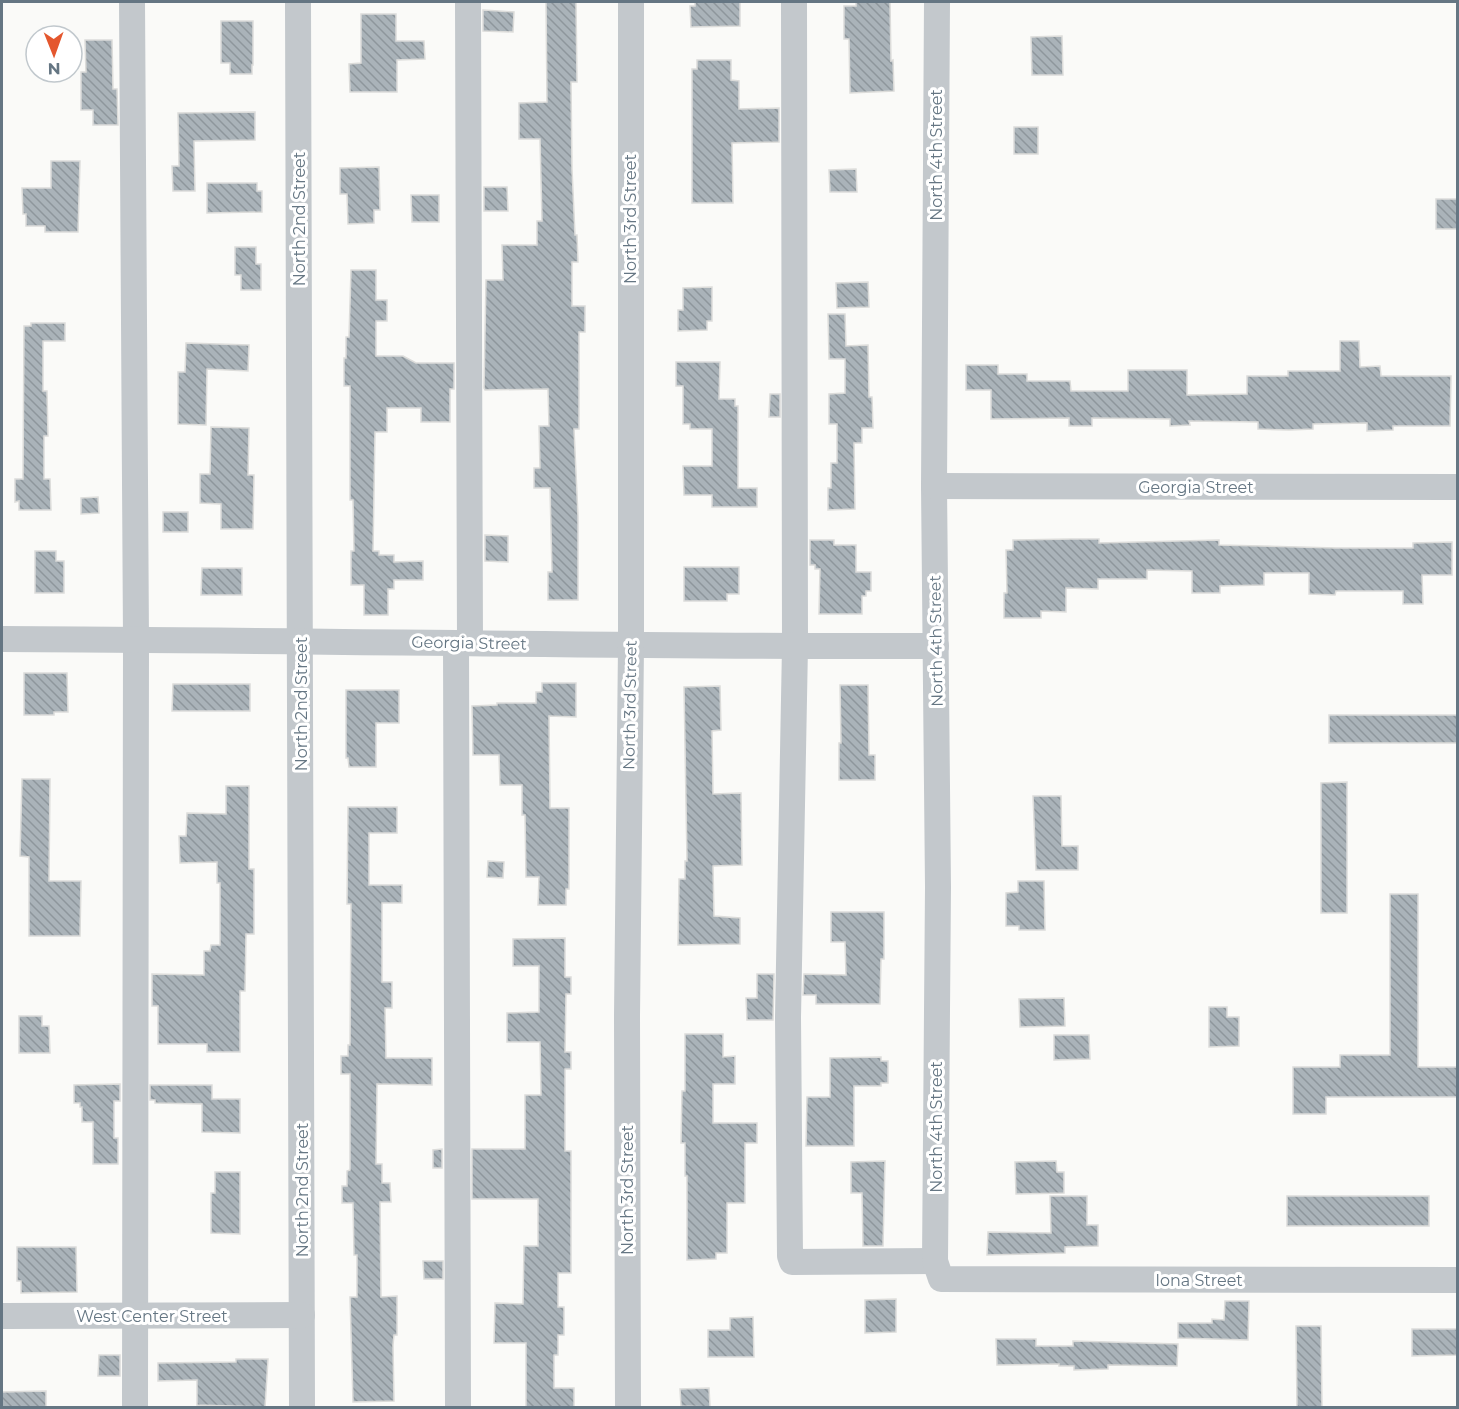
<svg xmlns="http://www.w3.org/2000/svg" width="1459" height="1409" font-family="Montserrat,sans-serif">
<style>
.building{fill:url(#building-back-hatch);stroke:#dcdcda;stroke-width:1.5}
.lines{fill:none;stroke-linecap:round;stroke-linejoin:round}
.minor{stroke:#c3c8cc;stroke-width:26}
.labels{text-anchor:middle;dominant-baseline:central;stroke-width:6;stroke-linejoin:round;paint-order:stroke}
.street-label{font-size:16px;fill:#657683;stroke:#fff}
</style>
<defs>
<pattern id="building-back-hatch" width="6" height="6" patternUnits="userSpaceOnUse" patternTransform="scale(1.5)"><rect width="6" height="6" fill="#aab3b9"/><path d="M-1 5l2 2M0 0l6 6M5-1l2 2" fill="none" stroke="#8e969c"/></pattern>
</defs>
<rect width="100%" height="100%" fill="#fafaf8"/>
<g class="building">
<polygon points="546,2 576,2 577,82 571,82 572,169 575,235 577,235 578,262 572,262 572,306 585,306 585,332 579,332 579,429 574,429 578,516 578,600 548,600 548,572 552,572 550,488 534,488 534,468 540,468 539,426 549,426 548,389 485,390 484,388 486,280 503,280 502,245 537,245 537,221 542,221 540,139 519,139 519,103 547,102"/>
<polygon points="695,2 740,2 740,26 691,27 690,6 695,6"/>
<polygon points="856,2 890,2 891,61 893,60 894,91 850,93 849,39 844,39 844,6 856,6"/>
<polygon points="483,10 514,12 513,32 483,31"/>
<polygon points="361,14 396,14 396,41 424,41 425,59 397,60 397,92 350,92 349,64 361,63"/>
<polygon points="221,21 253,21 253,65 252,65 252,74 230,74 230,63 221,63"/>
<polygon points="1062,36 1063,75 1032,75 1031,37"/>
<polygon points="85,40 112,40 113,89 117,89 118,125 93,125 93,110 81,110 81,72 86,72"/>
<polygon points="697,60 731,60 731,80 739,81 739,109 779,108 779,142 732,143 733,203 692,203 692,69 697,69"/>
<polygon points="255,112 255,140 194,141 195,191 173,191 172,166 179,166 178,113"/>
<rect x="1014" y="127" width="24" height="27"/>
<polygon points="51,161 80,161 78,232 45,232 45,226 26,226 26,214 23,214 22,188 51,188"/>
<polygon points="379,167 380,210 374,210 374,223 348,224 347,194 340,194 340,168"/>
<polygon points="856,169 857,192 830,192 829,170"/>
<polygon points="207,183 257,183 257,191 262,191 262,212 207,213"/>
<polygon points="484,187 507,187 508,211 484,211"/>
<polygon points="411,195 439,195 439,222 412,222"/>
<rect x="1436" y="199" width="22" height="30"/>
<polygon points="235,247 256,247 256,264 261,264 261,290 241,290 241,275 235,275"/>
<polygon points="351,270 376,270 376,300 387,300 387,321 376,321 376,356 403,356 416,363 454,363 454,389 450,389 450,422 421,422 421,408 387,408 387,432 375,432 373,551 379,551 379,555 394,555 394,562 423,561 423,580 394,580 394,589 388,589 388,615 364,615 364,585 351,585 351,551 354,551 353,500 350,500 350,386 344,386 344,358 346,358 346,337 349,337"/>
<polygon points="868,282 869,307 837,308 836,283"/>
<polygon points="712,287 712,321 707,321 707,330 678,331 678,310 683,310 683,288"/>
<polygon points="828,314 845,314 846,346 868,345 869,397 872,397 873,428 862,428 862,443 854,443 855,509 828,510 828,488 831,488 831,463 837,463 837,424 829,424 829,394 845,393 845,359 829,359"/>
<polygon points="31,323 65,323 65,341 43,341 43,391 47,391 48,436 44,436 44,479 50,479 51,510 19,510 19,501 15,502 15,479 23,479 24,326 31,326"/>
<polygon points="1340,341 1359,341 1360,367 1380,366 1381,376 1451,376 1450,426 1393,426 1393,430 1367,431 1367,423 1313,424 1313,429 1289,430 1258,429 1258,422 1189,421 1190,425 1170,426 1170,419 1092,418 1092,426 1069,426 1069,418 991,419 991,390 966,390 966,365 998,365 998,374 1027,374 1027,381 1070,381 1071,391 1128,391 1128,370 1187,370 1187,395 1247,394 1247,376 1288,376 1288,371 1340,371"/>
<polygon points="186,343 249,345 248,371 207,369 206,425 178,424 178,372 185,372"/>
<polygon points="676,362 720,362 719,399 735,399 735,406 738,406 738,488 757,488 757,507 712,507 712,495 684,495 683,466 712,466 712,429 690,429 690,424 683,424 683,386 676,386"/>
<polygon points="770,394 780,394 780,417 769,417"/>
<polygon points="211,427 249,428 248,475 254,475 253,529 221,529 221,504 200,503 200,474 210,474"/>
<polygon points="98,497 99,513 81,514 81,498"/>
<rect x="163" y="512" width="25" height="20"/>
<polygon points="485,535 508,536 508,562 485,561"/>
<polygon points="1071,539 1099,539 1099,543 1219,540 1219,545 1336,548 1413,548 1413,543 1452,542 1452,575 1422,575 1423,604 1403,604 1403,591 1336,591 1335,595 1309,594 1309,573 1264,573 1264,585 1220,586 1220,593 1192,593 1192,571 1147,570 1147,579 1098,579 1098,589 1066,588 1066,612 1041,611 1041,618 1004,618 1004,593 1007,593 1006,550 1013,550 1013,540"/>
<polygon points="810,540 834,540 834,545 856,545 856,572 871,572 871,591 866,591 866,596 862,596 862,614 819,614 820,569 815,569 815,565 810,565"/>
<polygon points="35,551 56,551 56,561 64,561 64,593 35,593"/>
<polygon points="684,567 739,567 739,594 727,594 727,601 684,601"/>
<polygon points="202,568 242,568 242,595 201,595"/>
<polygon points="24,673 67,673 68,712 54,712 54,715 24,715"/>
<polygon points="542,683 576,683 576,717 549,716 550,808 569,808 569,889 566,889 566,905 538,905 539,877 526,877 525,815 522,815 522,785 500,785 499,755 473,755 472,706 497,705 497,703 536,703 536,692 542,692"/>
<polygon points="173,684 250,684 250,711 172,711"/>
<polygon points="840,685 868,685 869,755 875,755 875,780 839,780 839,743 841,743"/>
<polygon points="720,686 721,730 712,731 713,794 741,793 742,865 713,866 714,916 740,918 740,944 678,945 679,879 685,879 685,861 687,861 684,687"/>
<polygon points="346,690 399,690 399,723 376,723 376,767 349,767 348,758 346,758"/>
<rect x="1329" y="715" width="129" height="28"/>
<polygon points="22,779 50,779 49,881 81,881 80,936 29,936 29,857 20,856"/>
<polygon points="1347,782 1347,913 1321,913 1321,783"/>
<polygon points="226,786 249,786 249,869 254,869 254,934 246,934 245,991 240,991 240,1052 207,1052 207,1044 158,1044 158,1006 152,1006 152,974 204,975 204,951 210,951 211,945 220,945 220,883 217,883 217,862 180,863 179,836 186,836 187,813 226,814"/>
<polygon points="1033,796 1061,796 1062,846 1078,846 1078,870 1036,870"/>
<polygon points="348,807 397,807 397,833 369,833 369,885 402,885 402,903 382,903 382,982 392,982 392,1008 385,1008 386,1058 432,1058 432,1085 377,1084 376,1164 382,1164 382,1183 390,1183 391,1202 380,1202 381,1297 397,1296 397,1335 394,1335 393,1345 394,1401 353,1402 350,1297 357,1297 357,1255 354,1255 353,1203 342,1203 342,1186 347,1186 347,1171 350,1170 350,1074 341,1074 341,1056 348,1056 348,1045 350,1045 351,904 347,904"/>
<polygon points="488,861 504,862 503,878 487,877"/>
<polygon points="1018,881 1044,881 1045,930 1019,930 1019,926 1006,926 1006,893 1018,892"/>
<polygon points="1390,894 1418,894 1418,1067 1458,1067 1458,1097 1326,1097 1326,1114 1293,1114 1293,1067 1340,1067 1340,1055 1390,1055"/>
<polygon points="831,912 884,912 884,959 881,959 880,1004 816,1004 816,995 803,995 804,974 846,975 845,942 831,942"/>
<polygon points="565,938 565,977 571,977 571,994 566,994 565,1052 571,1052 571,1069 565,1069 565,1151 571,1151 571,1273 558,1273 558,1307 564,1307 564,1335 558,1335 558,1355 554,1355 554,1388 574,1388 574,1407 526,1407 526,1343 494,1343 495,1303 523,1304 524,1246 538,1246 538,1199 472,1199 472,1149 525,1149 525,1095 541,1095 540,1042 507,1042 507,1013 539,1012 539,966 513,966 513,939"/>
<polygon points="757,974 774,974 773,1020 747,1020 746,998 757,998"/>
<polygon points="1064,998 1065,1026 1020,1027 1019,999"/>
<polygon points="1209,1007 1227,1007 1227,1017 1239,1017 1239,1046 1209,1047"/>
<polygon points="19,1016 42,1016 42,1026 49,1026 50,1053 19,1053"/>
<polygon points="685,1034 723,1034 723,1057 735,1056 735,1084 713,1084 713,1123 757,1123 757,1143 745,1143 745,1203 727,1203 727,1253 716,1253 716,1259 687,1260 687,1176 685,1176 685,1143 681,1143 682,1091 685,1091"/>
<polygon points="1054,1035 1089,1035 1090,1059 1054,1060"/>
<polygon points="881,1057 881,1061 888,1061 888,1083 881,1083 881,1086 854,1086 854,1146 806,1146 807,1097 830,1097 830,1058"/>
<polygon points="120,1084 120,1101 114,1101 114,1138 118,1138 118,1164 93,1164 93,1122 82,1122 82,1107 80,1107 80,1103 74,1103 74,1085"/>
<polygon points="150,1085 212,1085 212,1099 240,1099 240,1133 202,1132 202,1104 155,1103 155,1100 150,1100"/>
<polygon points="442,1149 442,1168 433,1168 433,1150"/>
<polygon points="885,1161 883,1246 863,1246 862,1193 851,1193 851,1162"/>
<polygon points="1056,1161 1057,1172 1064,1172 1064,1193 1016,1194 1015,1162"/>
<polygon points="215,1172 240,1172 240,1234 211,1233 211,1193 215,1193"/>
<polygon points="1050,1196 1087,1196 1087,1225 1098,1225 1098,1246 1065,1247 1065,1253 987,1255 988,1232 1051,1233"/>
<rect x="1287" y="1196" width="142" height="30"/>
<polygon points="17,1247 76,1247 77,1292 21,1293 21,1281 17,1281"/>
<polygon points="423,1261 443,1261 443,1279 424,1279"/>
<polygon points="896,1299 896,1332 865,1333 865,1300"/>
<polygon points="1225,1301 1249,1301 1248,1340 1178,1338 1178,1323 1212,1323 1212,1319 1224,1320"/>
<polygon points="753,1317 754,1357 708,1357 708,1330 730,1330 730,1318"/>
<polygon points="1296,1326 1321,1326 1322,1407 1297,1407"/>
<polygon points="1412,1329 1458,1329 1458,1355 1412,1356"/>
<polygon points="996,1339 1036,1339 1036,1346 1073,1346 1073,1341 1178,1344 1177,1366 1108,1365 1108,1369 1074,1370 1074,1366 1059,1366 1059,1364 997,1365"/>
<polygon points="99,1355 120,1355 120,1376 98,1376"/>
<polygon points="236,1359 268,1359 265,1407 197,1405 197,1380 158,1381 158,1363 236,1362"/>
<polygon points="709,1388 710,1407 681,1406 680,1389"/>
<polygon points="46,1391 46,1407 2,1407 2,1392"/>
</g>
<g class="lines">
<g class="minor">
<polyline points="132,2 136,640 135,1408"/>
<polyline points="298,2 302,1408"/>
<polyline points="468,2 470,643"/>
<polyline points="794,2 795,646 788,1017 790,1256 792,1262 935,1261"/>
<polyline points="937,2 934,486 938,887 935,1261 941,1279 1458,1280"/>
<polyline points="934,486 1458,487"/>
<path d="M2,639c311,1 622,8 934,7"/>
<polyline points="456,643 458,1408"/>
<polyline points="2,1316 302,1315"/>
<polyline points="628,1408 627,1016 631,646 631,2"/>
</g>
</g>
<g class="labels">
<g class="street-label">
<text transform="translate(936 155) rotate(-90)">North 4th Street</text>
<text transform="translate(299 219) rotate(-90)">North 2nd Street</text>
<text transform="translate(630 219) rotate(-90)">North 3rd Street</text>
<text x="1196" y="487">Georgia Street</text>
<text transform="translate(936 641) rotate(-91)">North 4th Street</text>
<text transform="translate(469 643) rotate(1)">Georgia Street</text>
<text transform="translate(301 704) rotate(-90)">North 2nd Street</text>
<text transform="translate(630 705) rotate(-89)">North 3rd Street</text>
<text transform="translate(936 1127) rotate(-90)">North 4th Street</text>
<text transform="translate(302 1190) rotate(-90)">North 2nd Street</text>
<text transform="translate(627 1190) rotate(-90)">North 3rd Street</text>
<text x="1199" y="1280">Iona Street</text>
<text x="152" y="1316">West Center Street</text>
</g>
</g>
<rect width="1459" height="1409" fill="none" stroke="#657683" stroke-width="6"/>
<g transform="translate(54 54) rotate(179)"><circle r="28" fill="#ffffff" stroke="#c1c8cd" stroke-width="1.5"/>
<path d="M0-4.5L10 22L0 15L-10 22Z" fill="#e4572e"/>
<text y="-9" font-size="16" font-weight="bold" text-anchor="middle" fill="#657683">N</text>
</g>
</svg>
